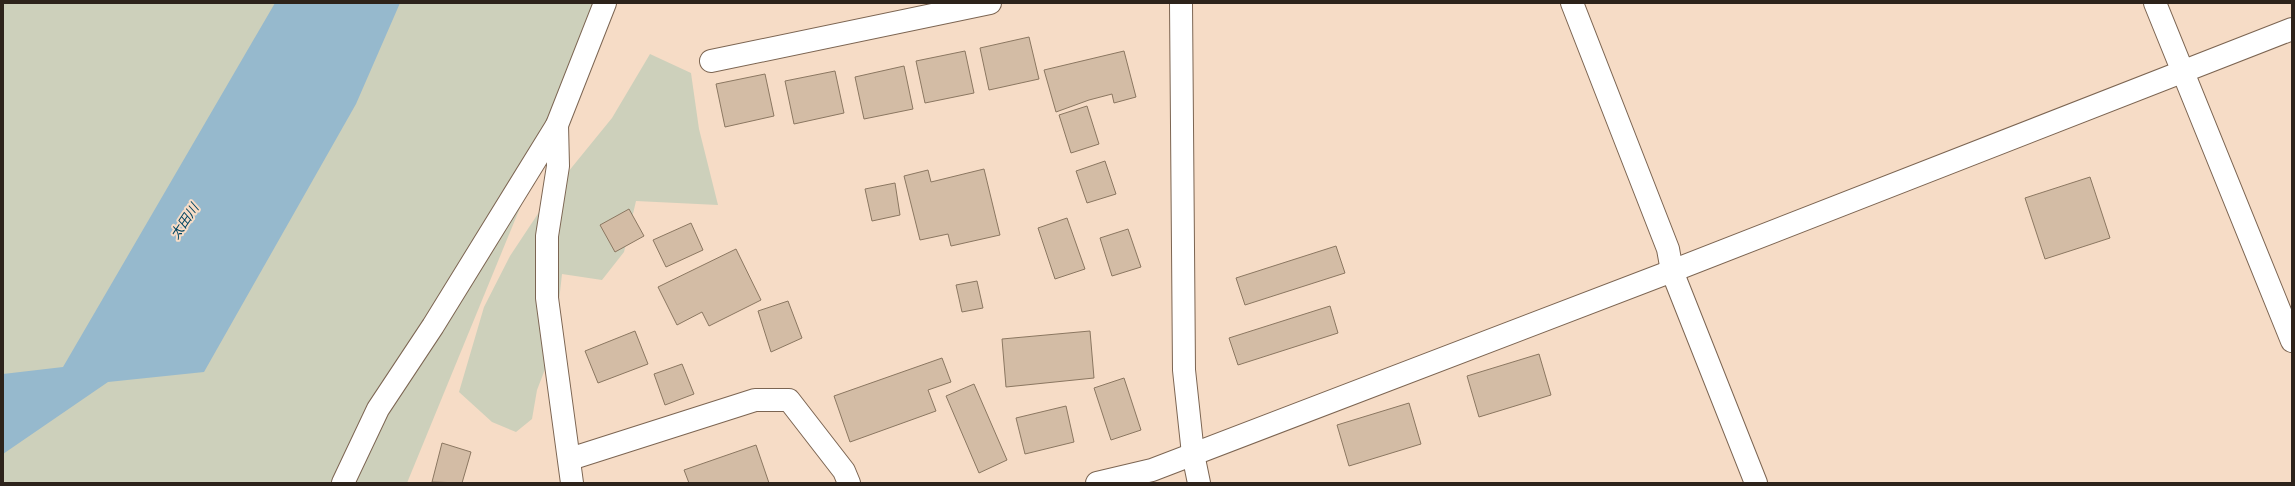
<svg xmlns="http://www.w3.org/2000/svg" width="2295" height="486" font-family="Inter,'Noto Sans JP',sans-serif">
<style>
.green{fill:#cdd0bb}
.water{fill:#96b9cd}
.building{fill:#d3bca5;stroke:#8b7761}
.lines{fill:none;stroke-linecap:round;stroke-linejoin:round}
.minor-casing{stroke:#7c6552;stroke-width:24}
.tertiary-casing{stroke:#7c6552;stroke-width:24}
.minor{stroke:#fff;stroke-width:22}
.tertiary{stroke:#fff;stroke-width:22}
.labels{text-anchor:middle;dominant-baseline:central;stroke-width:4;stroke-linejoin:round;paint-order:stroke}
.water-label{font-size:13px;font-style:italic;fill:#004461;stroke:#f6dcc6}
</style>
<rect width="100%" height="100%" fill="#f6dcc6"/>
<g class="green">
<polygon points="3,3 604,3 407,483 3,483"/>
<polygon points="650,54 691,73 699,129 718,205 636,201 624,252 602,280 562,274 554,346 537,390 532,419 516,432 492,422 459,392 484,307 510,256 555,188 612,118"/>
</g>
<polygon class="water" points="275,3 400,3 356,104 204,372 108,382 3,454 3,374 63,367"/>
<g class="building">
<polygon points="1029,37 1039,79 989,90 980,48"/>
<polygon points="965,51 974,93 925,103 916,61"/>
<polygon points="1124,51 1136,97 1114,103 1112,94 1089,100 1056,112 1044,70"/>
<polygon points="904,66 913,109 864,119 855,77"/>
<polygon points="835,71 844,113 794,124 785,81"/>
<polygon points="765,74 774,116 725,127 716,84"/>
<polygon points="1087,106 1099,144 1071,153 1059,115"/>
<polygon points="1105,161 1116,194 1087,203 1076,171"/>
<polygon points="984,169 1000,235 951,246 948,234 920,240 904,176 928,170 931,182"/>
<polygon points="2090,177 2110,238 2045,259 2025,198"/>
<polygon points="895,183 900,215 872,221 865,189"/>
<polygon points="629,209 644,236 615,252 600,225"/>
<polygon points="1067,218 1085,269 1055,279 1038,228"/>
<polygon points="691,223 703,250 666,267 653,240"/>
<polygon points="1128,229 1141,267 1112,276 1100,238"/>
<polygon points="1336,246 1345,273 1245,305 1236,278"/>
<polygon points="736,249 761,300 709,326 702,312 677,325 658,287"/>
<polygon points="977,281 983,308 962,312 956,285"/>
<polygon points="788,301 802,338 771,352 758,311"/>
<polygon points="1330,306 1338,333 1238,365 1229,338"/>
<polygon points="635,331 648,364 598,383 585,351"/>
<polygon points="1090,331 1094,378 1006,387 1002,339"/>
<polygon points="1539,354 1551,395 1479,417 1467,376"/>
<polygon points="942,358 951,382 928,390 936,411 850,442 834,396"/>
<polygon points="682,364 694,394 665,405 654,374"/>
<polygon points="1124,378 1141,430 1111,440 1094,388"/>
<polygon points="974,384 1007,460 979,473 946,396"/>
<polygon points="1409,403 1421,444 1349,466 1337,425"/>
<polygon points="1066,406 1074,442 1025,454 1016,418"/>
<polygon points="442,443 471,452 462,483 432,482"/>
<polygon points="756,445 769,483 689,483 684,470"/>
</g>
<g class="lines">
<g class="minor-casing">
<g id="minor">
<polyline points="1572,3 1668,249 1672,271 1756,483"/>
<polyline points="2155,3 2292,341"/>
<polyline points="711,61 990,3"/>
<polyline points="557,125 558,166 547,236 547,298 572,483"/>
<polyline points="570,459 755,400 789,400 844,471 849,483"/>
<polyline points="343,483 378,409 433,326 557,125 605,3"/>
<polyline points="1097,483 1152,470 1672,271 2292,29"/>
</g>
</g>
<g class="tertiary-casing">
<polyline id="tertiary" points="1181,3 1184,370 1193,454 1199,483"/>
</g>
<use href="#minor" class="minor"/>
<use href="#tertiary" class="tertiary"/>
</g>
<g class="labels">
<g class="water-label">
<text transform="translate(184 221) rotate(-56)">太田川</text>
</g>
</g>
<rect width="2295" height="486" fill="none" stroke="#2d231b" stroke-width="8"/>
</svg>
